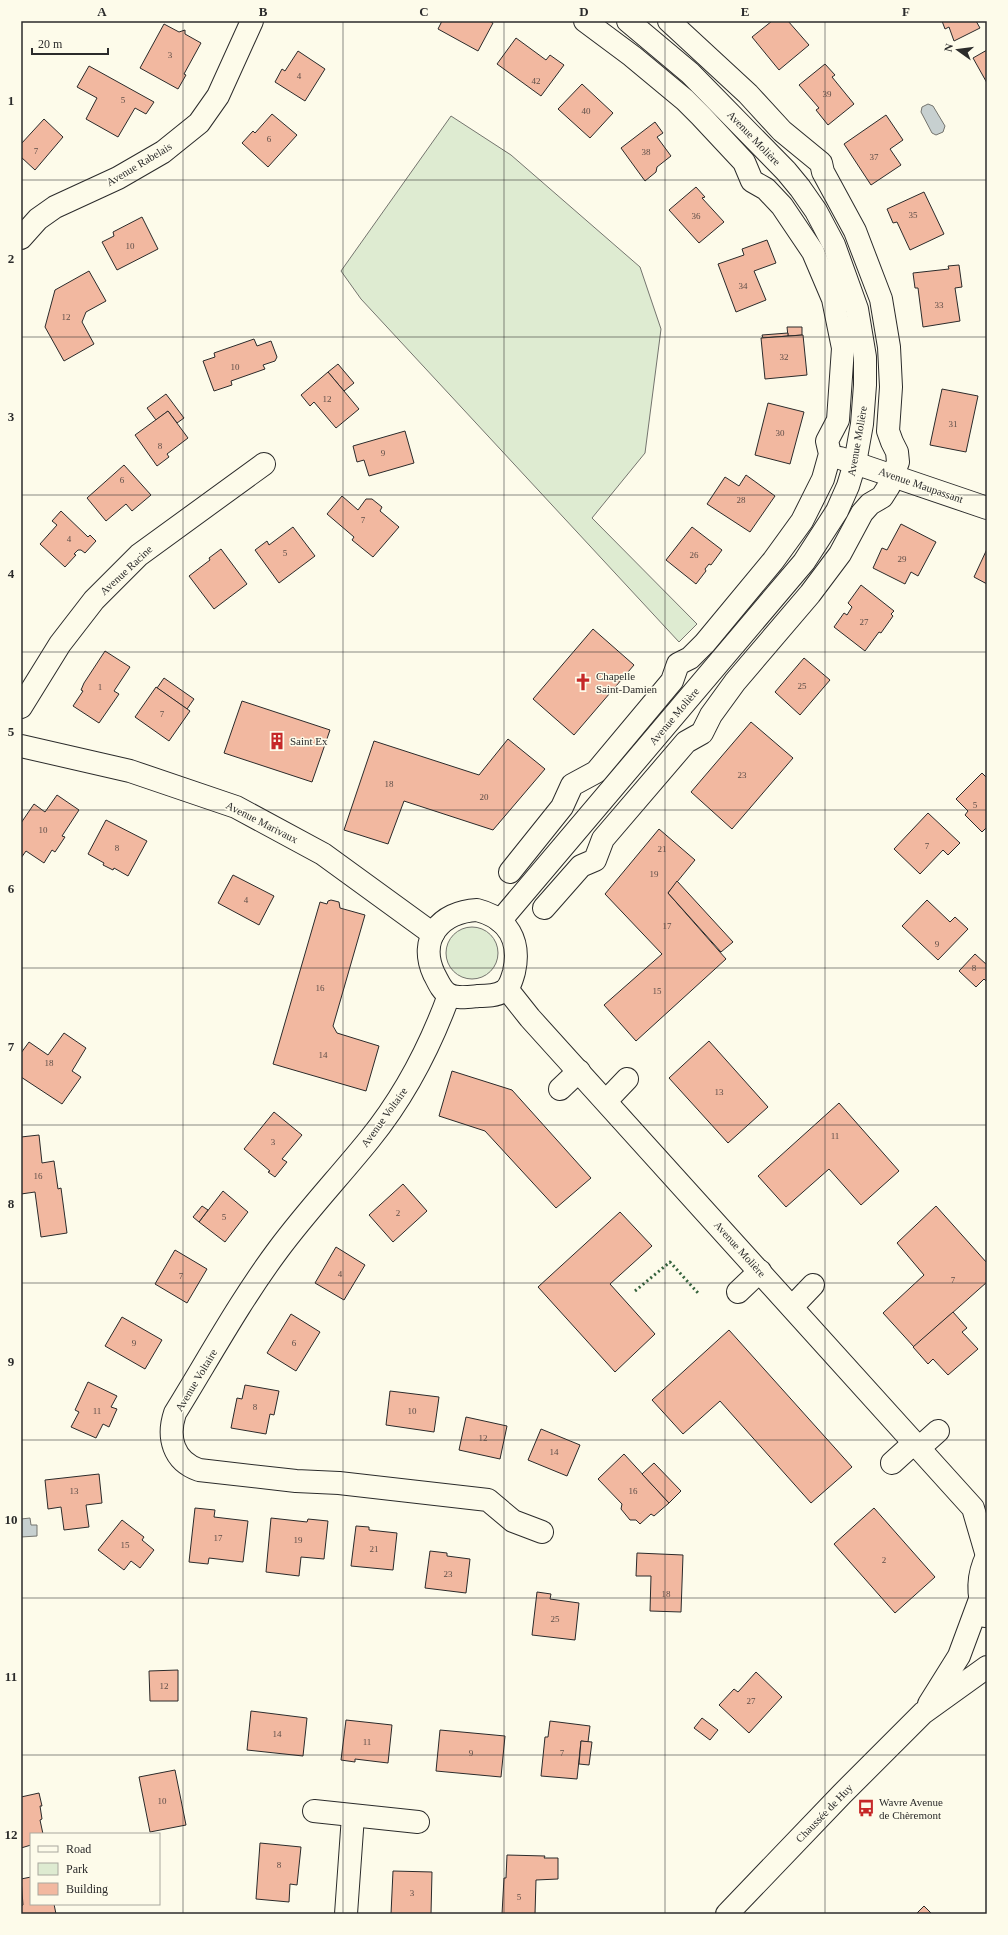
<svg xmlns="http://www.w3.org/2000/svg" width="1008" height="1935" font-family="'Times New Roman',serif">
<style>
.green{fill:#deebd1;stroke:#74746e}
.water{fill:#c7d0d0;stroke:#74746e}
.building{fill:#f2b8a0;stroke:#2b2b2b}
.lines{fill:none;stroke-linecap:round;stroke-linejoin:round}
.minor-casing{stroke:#2b2b2b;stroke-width:24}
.major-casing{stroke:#2b2b2b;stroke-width:24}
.minor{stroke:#fdfbea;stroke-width:22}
.major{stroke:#fdfbea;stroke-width:22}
.hedge{stroke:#34623c;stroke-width:3;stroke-dasharray:2 3;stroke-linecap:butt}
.grid{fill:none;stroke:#2b2b2b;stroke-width:1;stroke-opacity:0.55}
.labels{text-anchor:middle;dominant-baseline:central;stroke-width:3;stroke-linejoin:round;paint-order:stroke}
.number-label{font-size:9px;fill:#5d4e48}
.street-label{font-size:11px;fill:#2b2b2b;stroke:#fdfbea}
.poi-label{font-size:11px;fill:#2b2b2b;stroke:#fdfbea;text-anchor:start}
.neatline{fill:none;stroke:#2b2b2b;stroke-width:1.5}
.grid-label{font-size:13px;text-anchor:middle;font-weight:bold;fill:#2b2b2b}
</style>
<rect width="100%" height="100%" fill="#fdfbea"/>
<g class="green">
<polygon points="451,116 511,155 640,267 661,329 645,453 592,518 697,624 679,642 361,299 341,271"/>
<circle cx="472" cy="953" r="26"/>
</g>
<g class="water">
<polygon points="928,104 933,106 945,126 943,132 936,135 932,133 921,112 922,107"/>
<polygon points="30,1518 31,1525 37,1525 37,1536 21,1537 21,1519"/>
</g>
<g class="building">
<polygon points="442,21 489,21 493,23 478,51 438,29"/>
<polygon points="772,21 788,21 809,45 779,70 752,37"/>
<polygon points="942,21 976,21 980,28 954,41 949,27 945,29"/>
<polygon points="164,24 179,32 185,30 185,34 201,43 184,74 186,75 178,89 140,68"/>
<polygon points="516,38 546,60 550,55 564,65 541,96 497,64"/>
<polygon points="987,50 987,83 973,58"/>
<polygon points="298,51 325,69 305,101 275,82 282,69 285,71"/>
<polygon points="825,64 835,75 832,77 854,104 828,125 816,110 819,108 799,85"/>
<polygon points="89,66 154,102 146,114 135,108 118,137 86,119 97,98 77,87"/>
<polygon points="582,84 613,113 590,138 558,109"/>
<polygon points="272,114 297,135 268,167 242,143 253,131 255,133"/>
<polygon points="886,115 903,140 890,149 901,165 871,185 844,144"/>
<polygon points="44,119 63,137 35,170 21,157 21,144"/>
<polygon points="655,122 663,133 657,137 671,156 657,167 656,172 645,181 621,148"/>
<polygon points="696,187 705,197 702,198 724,222 699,243 669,210"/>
<polygon points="924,192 944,234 910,250 897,222 893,223 887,209"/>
<polygon points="142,217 158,249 117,270 102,242 114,236 113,232"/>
<polygon points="767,240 776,263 754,271 766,300 736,312 718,264 744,255 742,249"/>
<polygon points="959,265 962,287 955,288 960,321 923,327 918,288 915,288 913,273 949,269 948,266"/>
<polygon points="89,271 106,301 86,312 82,322 94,344 64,361 45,327 55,290"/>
<polygon points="787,327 802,327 802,335 788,336"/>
<polygon points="788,333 788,336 763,338 762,335"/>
<polygon points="803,335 807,375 765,379 761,338"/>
<polygon points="254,339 257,346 271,341 277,357 275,361 263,365 265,369 231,381 232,385 214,391 203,361 215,357 214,353"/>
<polygon points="338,364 354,383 344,391 328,372"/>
<polygon points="328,372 359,409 336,428 314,402 310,406 301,395"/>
<polygon points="942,389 978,396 966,452 930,445"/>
<polygon points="166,394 184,418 177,423 168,411 156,420 147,408"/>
<polygon points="768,403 804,412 790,464 755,455"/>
<polygon points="168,411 188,438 167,454 169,457 157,466 135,435"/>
<polygon points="405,431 414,463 369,476 364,460 357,462 353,446"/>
<polygon points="124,465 151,495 132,511 126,504 106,521 87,498"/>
<polygon points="746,475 775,496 750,532 707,504 725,477 739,486"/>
<polygon points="342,496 358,510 366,499 372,499 382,507 380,511 399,527 373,557 352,540 354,537 327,514"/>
<polygon points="61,511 88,537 90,535 96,541 85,553 81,550 78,550 74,554 76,555 65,567 40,544 57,525 52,521"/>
<polygon points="901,524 936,542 918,576 911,572 905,584 873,568 882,548 887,550"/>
<polygon points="293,527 315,556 279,583 255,550 267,541 269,545"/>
<polygon points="692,527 722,550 711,565 709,564 705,569 706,571 696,584 666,560"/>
<polygon points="221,549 247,584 214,609 189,576 210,560 209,558"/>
<polygon points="987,549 987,584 974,577"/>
<polygon points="861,585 894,611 891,614 893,616 881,633 879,632 865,651 834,627 844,613 847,615 852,607 848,603"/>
<polygon points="593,629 634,665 574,735 533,699"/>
<polygon points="105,651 130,667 114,691 119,694 99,723 73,706 83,691 81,690 84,683"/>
<polygon points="804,658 830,680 800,715 775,692"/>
<polygon points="164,678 194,699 187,709 157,688"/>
<polygon points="156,687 190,711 169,741 135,717"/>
<polygon points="242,701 330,730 312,782 224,753"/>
<polygon points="751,722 793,758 732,829 691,792"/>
<polygon points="508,739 545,769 493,830 404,801 388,844 344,830 374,741 479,775"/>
<polygon points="982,773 987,778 987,827 982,832 965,815 968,811 956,799"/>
<polygon points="57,795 79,810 62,836 65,837 55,852 52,850 44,863 26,851 21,858 21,823 34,804 45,812"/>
<polygon points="928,813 960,843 948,855 943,850 920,874 894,849"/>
<polygon points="106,820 147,841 128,876 114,868 113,870 103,865 104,863 88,854"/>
<polygon points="659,829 695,860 668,893 726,959 636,1041 604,1005 662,954 605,894"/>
<polygon points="233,875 274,896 259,925 218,903"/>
<polygon points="677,881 733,942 721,952 668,893"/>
<polygon points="331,900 339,902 340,908 365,915 333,1026 337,1033 379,1046 366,1091 273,1064 320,902 327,904 328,901"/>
<polygon points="927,900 950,922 955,917 968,929 938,960 902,926"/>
<polygon points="975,954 987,965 987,982 984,979 976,987 959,971"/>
<polygon points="64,1033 86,1048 72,1071 81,1077 62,1104 21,1077 21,1053 29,1042 48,1055"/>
<polygon points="709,1041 768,1107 728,1143 669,1078"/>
<polygon points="452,1071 512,1090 591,1178 556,1208 485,1131 439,1116"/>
<polygon points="839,1103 899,1171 861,1205 829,1169 786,1207 758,1176"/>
<polygon points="274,1112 302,1135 282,1159 287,1162 275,1177 268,1172 270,1171 244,1149"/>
<polygon points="39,1135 42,1163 54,1161 58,1189 61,1188 67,1233 41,1237 35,1192 21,1194 21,1137"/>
<polygon points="403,1184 427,1211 393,1242 369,1215"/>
<polygon points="223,1191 248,1212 225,1242 199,1222"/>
<polygon points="202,1206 208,1210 199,1222 193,1217"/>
<polygon points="936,1206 987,1263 987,1282 914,1347 883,1313 924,1275 897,1243"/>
<polygon points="620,1212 652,1246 610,1284 655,1334 615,1372 538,1287"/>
<polygon points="336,1247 365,1265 344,1300 315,1283"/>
<polygon points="175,1250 207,1269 187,1303 155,1284"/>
<polygon points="953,1312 967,1328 962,1332 978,1349 948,1375 933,1359 928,1364 913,1347"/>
<polygon points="291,1314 320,1332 296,1371 267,1353"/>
<polygon points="122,1317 162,1340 145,1369 105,1346"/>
<polygon points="729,1330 852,1467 811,1503 720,1401 683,1434 652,1400"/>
<polygon points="88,1382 117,1396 111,1407 117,1409 109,1427 103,1424 96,1438 71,1427 79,1412 75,1410"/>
<polygon points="245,1385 279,1391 274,1415 270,1414 266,1434 231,1428 237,1398 242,1399"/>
<polygon points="390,1391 439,1397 434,1432 386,1425"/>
<polygon points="466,1417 507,1426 500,1459 459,1450"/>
<polygon points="541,1429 580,1445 567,1476 528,1460"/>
<polygon points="624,1454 669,1503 654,1516 651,1514 640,1524 636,1520 630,1520 621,1509 622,1504 598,1479"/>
<polygon points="654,1463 681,1491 669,1503 642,1474"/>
<polygon points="99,1474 102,1503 86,1505 89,1527 64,1530 61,1507 48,1509 45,1480"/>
<polygon points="195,1508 215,1510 214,1517 248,1521 243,1562 209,1558 208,1564 189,1562"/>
<polygon points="874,1508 935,1577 895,1613 834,1544"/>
<polygon points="271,1518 307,1522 308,1519 328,1521 324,1559 301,1557 299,1576 266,1572"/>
<polygon points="122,1520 144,1537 142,1540 154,1550 140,1568 131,1561 124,1570 98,1550"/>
<polygon points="356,1526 369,1527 369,1530 397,1533 393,1570 351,1566"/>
<polygon points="430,1551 447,1553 447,1556 470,1559 466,1593 425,1588"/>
<polygon points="637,1553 683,1555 681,1612 650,1611 651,1576 636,1576"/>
<polygon points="537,1592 551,1594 550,1599 579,1603 575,1640 532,1635"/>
<polygon points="178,1670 178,1701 150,1701 149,1671"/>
<polygon points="756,1672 782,1697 749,1733 719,1705 734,1689 738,1692"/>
<polygon points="251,1711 307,1718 303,1756 247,1750"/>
<polygon points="702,1718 718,1730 710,1740 694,1728"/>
<polygon points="346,1720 392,1725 388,1763 355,1759 355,1762 341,1760"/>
<polygon points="550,1721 590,1726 588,1742 581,1741 577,1779 541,1776 545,1737 548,1737"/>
<polygon points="440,1730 505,1736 501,1777 436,1771"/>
<polygon points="581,1741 592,1742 589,1765 579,1764"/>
<polygon points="175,1770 186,1825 150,1832 139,1777"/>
<polygon points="39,1793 42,1806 40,1806 42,1819 40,1820 43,1834 31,1834 31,1845 21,1848 21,1797"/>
<polygon points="260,1843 301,1847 297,1885 290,1884 289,1902 256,1899"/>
<polygon points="507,1855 545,1856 544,1858 558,1858 558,1879 536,1880 535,1914 502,1914 504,1878 506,1878"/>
<polygon points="393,1871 432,1872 431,1914 391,1914"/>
<polygon points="31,1877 31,1904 54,1904 56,1914 21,1914 21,1906 23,1905 21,1879"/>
<polygon points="924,1906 932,1914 916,1914"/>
</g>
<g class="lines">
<g class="minor-casing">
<g id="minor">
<polyline points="21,238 38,219 55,207 118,178 163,152 199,123 218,96 252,21"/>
<polyline points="840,458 987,508"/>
<polyline points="21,707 60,644 94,600 139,555 264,464"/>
<polyline points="21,746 130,771 236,807 323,854 433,934"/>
<polyline points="510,872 562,807 572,785 596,772 672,681 678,664 690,658 705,643 773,561 802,521 823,479 830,454 827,441 838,420 843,348 833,299 813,252 782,206 766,189 752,181 744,162 701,116 685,100 632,56 585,21"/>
<polyline points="544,908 581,866 595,860 603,839 686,742 702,733 711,715 735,682 810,594 840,554 862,513 870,504 882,497 889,486 898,462 897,452 892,442 888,431 891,387 889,347 881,299 855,231 823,172 821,163 782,131 748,94 669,21"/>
<path d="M477,910c31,8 44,31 37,62 -2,7 -4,15 -10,19 -8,5 -17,5 -26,5 -10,1 -22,3 -30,-2 -7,-4 -10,-13 -14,-20 -16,-35 6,-62 43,-64z"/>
<polyline points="500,921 804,562 837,511 848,486 855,463 862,424 865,385 865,357 857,309 834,245 816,211 800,188 786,171 690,73 628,21"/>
<polyline points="507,989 530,1018 973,1508 987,1556"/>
<path d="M449,995c-19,52 -45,102 -80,145 -30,37 -62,71 -91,110 -38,51 -69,108 -103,163 -8,24 -2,48 24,57l97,11 43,2 149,17 25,21 29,11"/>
<polyline points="560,1089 579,1071"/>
<polyline points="606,1101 627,1079"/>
<polyline points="738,1292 760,1271"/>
<polyline points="792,1307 813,1285"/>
<polyline points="919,1448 938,1431"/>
<polyline points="892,1463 914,1443"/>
<polyline points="314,1811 418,1822"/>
<polyline points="346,1914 353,1816"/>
</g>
</g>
<g class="major-casing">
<g id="major">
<path d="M985,1616c-8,-21 -8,-40 2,-60"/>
<polyline points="929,1704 959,1656 979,1602"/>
<polyline points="727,1914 842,1794 923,1713 987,1667"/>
</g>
</g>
<use href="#minor" class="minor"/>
<use href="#major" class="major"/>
<polyline class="hedge" points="635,1291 670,1262 698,1293"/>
</g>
<path class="grid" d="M183,21v1893M343,21v1893M504,21v1893M665,21v1893M825,21v1893M21,180h966M21,337h966M21,495h966M21,652h966M21,810h966M21,968h966M21,1125h966M21,1283h966M21,1440h966M21,1598h966M21,1755h966"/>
<defs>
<g id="church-bare" transform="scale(1.38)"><path d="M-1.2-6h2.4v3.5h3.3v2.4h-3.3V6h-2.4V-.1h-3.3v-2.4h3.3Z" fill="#c62828" stroke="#fdfbea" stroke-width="2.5" paint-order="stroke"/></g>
<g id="building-bare" transform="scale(1.38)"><path d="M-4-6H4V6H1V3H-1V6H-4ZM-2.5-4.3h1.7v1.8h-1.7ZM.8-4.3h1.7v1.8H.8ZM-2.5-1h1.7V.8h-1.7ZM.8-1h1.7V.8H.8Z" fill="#c62828" stroke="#fdfbea" stroke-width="2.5" paint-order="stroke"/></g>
<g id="bus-bare" transform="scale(1.38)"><path d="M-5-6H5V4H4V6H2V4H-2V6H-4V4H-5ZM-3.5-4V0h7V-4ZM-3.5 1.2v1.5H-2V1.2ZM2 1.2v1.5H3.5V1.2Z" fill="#c62828" stroke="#fdfbea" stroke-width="2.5" paint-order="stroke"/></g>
</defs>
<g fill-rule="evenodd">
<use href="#church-bare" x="583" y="682"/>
<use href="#building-bare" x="277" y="741"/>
<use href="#bus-bare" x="866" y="1808"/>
</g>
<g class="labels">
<g class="number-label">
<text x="170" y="55">3</text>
<text x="299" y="76">4</text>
<text x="536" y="81">42</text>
<text x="827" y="94">39</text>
<text x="123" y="100">5</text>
<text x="586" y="111">40</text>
<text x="269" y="139">6</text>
<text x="36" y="151">7</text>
<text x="646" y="152">38</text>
<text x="874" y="157">37</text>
<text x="913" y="215">35</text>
<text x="696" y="216">36</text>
<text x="130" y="246">10</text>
<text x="743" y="286">34</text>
<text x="939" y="305">33</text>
<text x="66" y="317">12</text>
<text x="784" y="357">32</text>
<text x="235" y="367">10</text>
<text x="327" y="399">12</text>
<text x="953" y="424">31</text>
<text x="780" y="433">30</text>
<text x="160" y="446">8</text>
<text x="383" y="453">9</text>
<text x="122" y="480">6</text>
<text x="741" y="500">28</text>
<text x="363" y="520">7</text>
<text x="69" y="539">4</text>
<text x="285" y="553">5</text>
<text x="694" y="555">26</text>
<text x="902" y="559">29</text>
<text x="864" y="622">27</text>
<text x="802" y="686">25</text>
<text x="100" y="687">1</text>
<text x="162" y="714">7</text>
<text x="742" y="775">23</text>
<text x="389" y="784">18</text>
<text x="484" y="797">20</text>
<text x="975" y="805">5</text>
<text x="43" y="830">10</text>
<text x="927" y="846">7</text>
<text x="117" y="848">8</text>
<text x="662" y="849">21</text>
<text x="654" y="874">19</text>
<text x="246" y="900">4</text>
<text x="667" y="926">17</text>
<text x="937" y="944">9</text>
<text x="974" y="968">8</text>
<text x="320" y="988">16</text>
<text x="657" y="991">15</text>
<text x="323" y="1055">14</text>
<text x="49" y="1063">18</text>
<text x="719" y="1092">13</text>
<text x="835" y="1136">11</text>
<text x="273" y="1142">3</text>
<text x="38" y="1176">16</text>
<text x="398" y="1213">2</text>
<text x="224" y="1217">5</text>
<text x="340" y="1274">4</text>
<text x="181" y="1276">7</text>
<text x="953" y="1280">7</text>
<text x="134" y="1343">9</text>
<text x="294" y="1343">6</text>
<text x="255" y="1407">8</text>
<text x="97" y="1411">11</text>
<text x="412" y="1411">10</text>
<text x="483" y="1438">12</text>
<text x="554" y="1452">14</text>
<text x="74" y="1491">13</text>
<text x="633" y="1491">16</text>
<text x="218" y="1538">17</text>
<text x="298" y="1540">19</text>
<text x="125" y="1545">15</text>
<text x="374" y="1549">21</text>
<text x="884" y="1560">2</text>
<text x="448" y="1574">23</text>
<text x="666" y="1594">18</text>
<text x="555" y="1619">25</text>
<text x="164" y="1686">12</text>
<text x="751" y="1701">27</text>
<text x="277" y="1734">14</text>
<text x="367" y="1742">11</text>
<text x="471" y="1753">9</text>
<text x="562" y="1753">7</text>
<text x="162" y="1801">10</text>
<text x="279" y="1865">8</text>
<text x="412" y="1893">3</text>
<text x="519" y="1897">5</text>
</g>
<g class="street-label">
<text transform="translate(754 138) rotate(46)">Avenue Molière</text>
<text transform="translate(139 164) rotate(-31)">Avenue Rabelais</text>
<text transform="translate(857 441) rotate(-80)">Avenue Molière</text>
<text transform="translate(921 485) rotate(19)">Avenue Maupassant</text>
<text transform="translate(126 570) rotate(-43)">Avenue Racine</text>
<text transform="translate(674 716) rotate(-50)">Avenue Molière</text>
<text transform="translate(262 822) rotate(27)">Avenue Marivaux</text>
<text transform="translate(384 1117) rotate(-54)">Avenue Voltaire</text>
<text transform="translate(740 1249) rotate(48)">Avenue Molière</text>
<text transform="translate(196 1380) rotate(-59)">Avenue Voltaire</text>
<text transform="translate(824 1813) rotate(-46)">Chaussée de Huy</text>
</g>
<g class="poi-label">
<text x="596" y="676">Chapelle<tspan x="596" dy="13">Saint-Damien</tspan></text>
<text x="290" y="741">Saint Ex</text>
<text x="879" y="1802">Wavre Avenue<tspan x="879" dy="13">de Chèremont</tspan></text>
</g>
</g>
<rect width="1008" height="1935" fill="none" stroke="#fdfbea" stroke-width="44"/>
<rect x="30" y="1833" width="130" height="72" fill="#fdfbea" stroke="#a9a89e"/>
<rect x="38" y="1846" width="20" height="6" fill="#fdfbea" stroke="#a9a89e"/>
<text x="66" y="1853" font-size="12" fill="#2b2b2b">Road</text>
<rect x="38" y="1863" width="20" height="12" fill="#deebd1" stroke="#a9a89e"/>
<text x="66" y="1873" font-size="12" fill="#2b2b2b">Park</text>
<rect x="38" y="1883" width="20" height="12" fill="#f2b8a0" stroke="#a9a89e"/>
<text x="66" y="1893" font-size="12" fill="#2b2b2b">Building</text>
<g transform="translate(958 50) rotate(284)" stroke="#fdfbea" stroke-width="3" paint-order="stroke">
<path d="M0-3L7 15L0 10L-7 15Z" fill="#2b2b2b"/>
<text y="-6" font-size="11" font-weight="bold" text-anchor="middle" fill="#2b2b2b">N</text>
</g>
<path d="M32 48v6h76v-6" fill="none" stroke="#2b2b2b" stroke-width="2"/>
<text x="38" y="48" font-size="12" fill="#2b2b2b" stroke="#fdfbea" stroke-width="3" paint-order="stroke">20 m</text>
<rect x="22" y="22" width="964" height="1891" class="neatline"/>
<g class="grid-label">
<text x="102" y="16">A</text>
<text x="263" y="16">B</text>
<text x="424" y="16">C</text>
<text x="584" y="16">D</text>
<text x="745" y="16">E</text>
<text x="906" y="16">F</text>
<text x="11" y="105">1</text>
<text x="11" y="263">2</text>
<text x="11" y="421">3</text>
<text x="11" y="578">4</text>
<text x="11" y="736">5</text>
<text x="11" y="893">6</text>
<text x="11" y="1051">7</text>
<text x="11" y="1208">8</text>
<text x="11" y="1366">9</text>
<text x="11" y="1524">10</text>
<text x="11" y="1681">11</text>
<text x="11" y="1839">12</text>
</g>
</svg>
